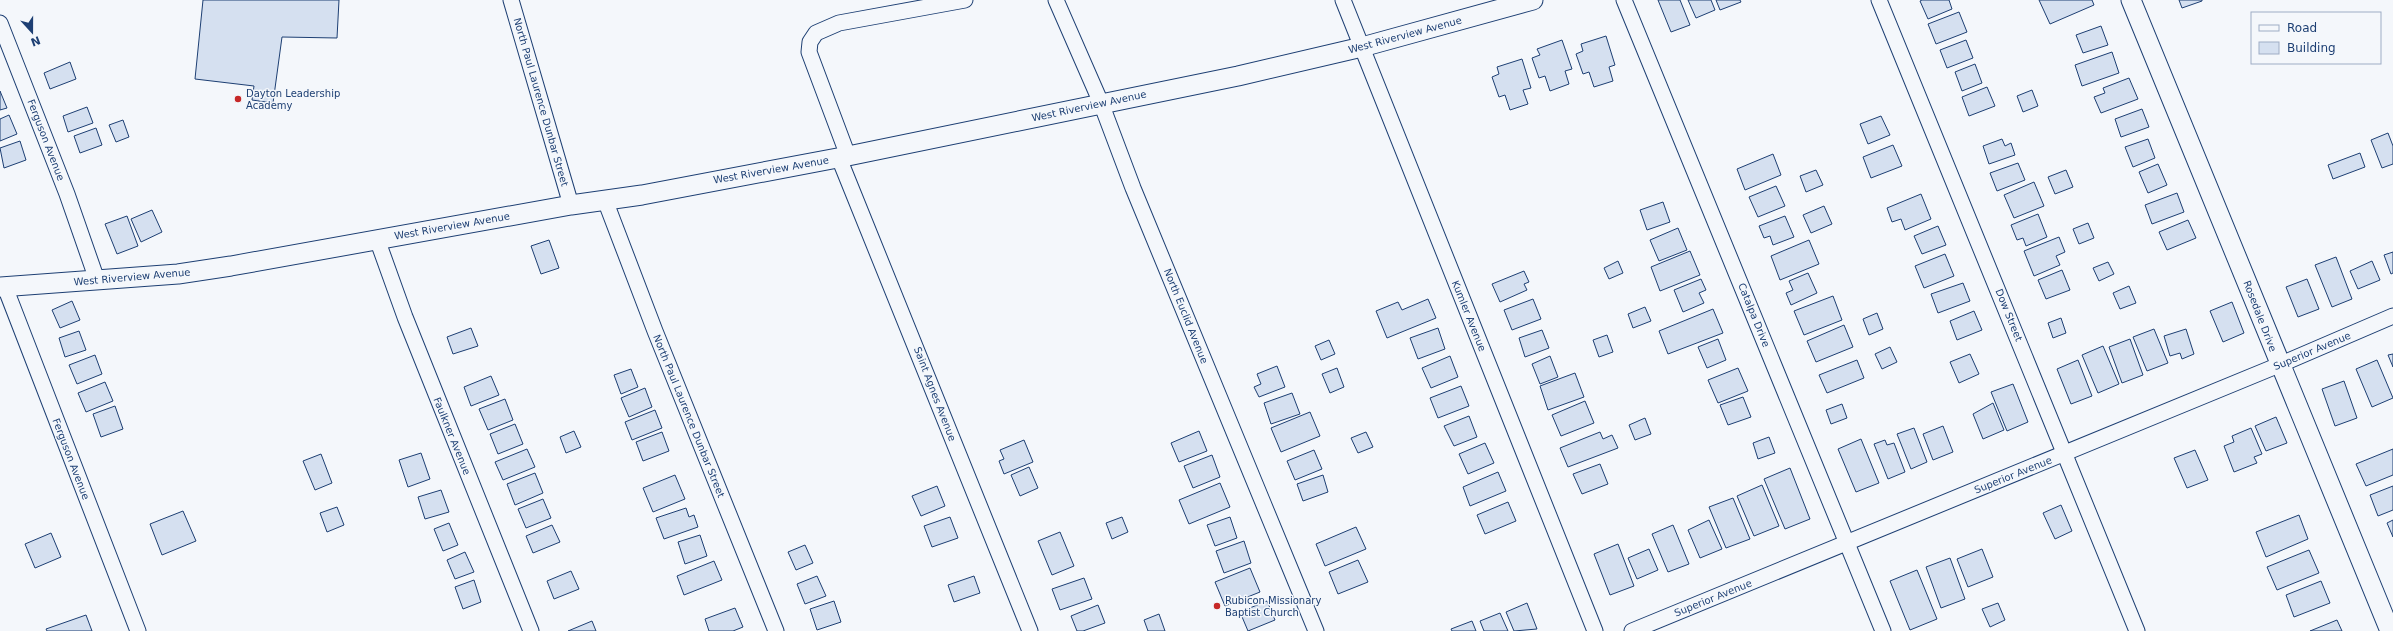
<svg xmlns="http://www.w3.org/2000/svg" width="2393" height="631" font-family="'DejaVu Sans',sans-serif">
<style>
.building{fill:#d5e0f0;stroke:#1d3f73}
.lines{fill:none;stroke-linecap:round;stroke-linejoin:round}
.minor-casing{stroke:#1d3f73;stroke-width:17}
.tertiary-casing{stroke:#1d3f73;stroke-width:21}
.minor{stroke:#f4f7fb;stroke-width:15}
.tertiary{stroke:#f4f7fb;stroke-width:19}
.poi-dot{fill:#c62828;stroke:#f4f7fb;stroke-width:1.5}
.labels{text-anchor:middle;dominant-baseline:central;stroke-width:3;stroke-linejoin:round;paint-order:stroke}
.street-label{font-size:10px;fill:#1d3f73;stroke:#f4f7fb}
.poi-label{font-size:10px;fill:#1d3f73;stroke:#f4f7fb;text-anchor:start}
</style>
<rect width="100%" height="100%" fill="#f4f7fb"/>
<g class="building">
<polygon points="203,0 339,0 337,38 282,37 273,103 252,100 254,86 195,79"/>
<polygon points="1658,0 1680,0 1690,25 1671,32"/>
<polygon points="1688,0 1711,0 1715,10 1696,18"/>
<polygon points="1716,0 1740,0 1741,2 1720,10"/>
<polygon points="1922,0 1949,0 1952,9 1928,19 1920,1"/>
<polygon points="2039,0 2092,0 2094,5 2050,24"/>
<polygon points="2179,0 2202,0 2202,1 2182,8"/>
<polygon points="1959,12 1967,32 1936,44 1928,24"/>
<polygon points="2101,26 2108,45 2083,53 2076,35"/>
<polygon points="1606,36 1615,65 1609,67 1613,81 1594,87 1589,72 1583,74 1576,54 1583,51 1581,44"/>
<polygon points="1562,40 1572,69 1565,71 1569,84 1550,91 1545,76 1539,78 1532,58 1540,55 1537,49"/>
<polygon points="1966,40 1973,58 1947,68 1940,50"/>
<polygon points="2112,52 2119,73 2082,86 2075,65"/>
<polygon points="1522,59 1531,88 1523,90 1528,104 1510,110 1505,95 1499,97 1492,77 1499,74 1497,67"/>
<polygon points="70,62 76,79 50,89 44,73"/>
<polygon points="1975,64 1982,83 1962,91 1955,72"/>
<polygon points="2129,78 2138,99 2101,113 2094,97 2105,93 2103,88"/>
<polygon points="1987,87 1995,106 1969,116 1962,97"/>
<polygon points="2032,90 2038,106 2023,112 2017,96"/>
<polygon points="0,91 7,108 0,110"/>
<polygon points="87,107 93,123 68,132 63,116"/>
<polygon points="2142,109 2149,127 2121,137 2115,119"/>
<polygon points="9,115 17,134 0,141 0,119"/>
<polygon points="1881,116 1890,135 1868,144 1860,124"/>
<polygon points="123,120 129,137 116,142 109,125"/>
<polygon points="96,128 102,145 80,153 74,136"/>
<polygon points="2388,133 2393,146 2393,164 2382,168 2371,140"/>
<polygon points="2002,139 2005,146 2011,143 2015,155 1989,164 1983,146"/>
<polygon points="2148,139 2155,158 2133,167 2125,147"/>
<polygon points="20,141 26,160 4,168 0,148"/>
<polygon points="1893,145 1902,166 1871,178 1863,157"/>
<polygon points="2360,153 2365,167 2333,179 2328,165"/>
<polygon points="1773,154 1781,175 1745,190 1737,169"/>
<polygon points="2018,163 2025,180 1997,191 1990,173"/>
<polygon points="2158,164 2167,185 2148,193 2139,172"/>
<polygon points="1816,170 1823,185 1806,192 1800,176"/>
<polygon points="2066,170 2073,187 2055,194 2048,177"/>
<polygon points="2034,182 2044,206 2014,218 2004,195"/>
<polygon points="1776,186 1785,206 1758,217 1749,197"/>
<polygon points="2177,193 2184,212 2152,224 2145,205"/>
<polygon points="1921,194 1931,219 1905,230 1901,219 1892,222 1887,208"/>
<polygon points="1663,202 1670,222 1647,230 1640,210"/>
<polygon points="1824,206 1832,224 1811,233 1803,215"/>
<polygon points="152,210 162,232 141,242 131,219"/>
<polygon points="2038,214 2047,237 2026,246 2023,238 2017,240 2011,225"/>
<polygon points="127,216 138,246 117,254 105,224"/>
<polygon points="1785,216 1794,237 1773,245 1770,236 1764,238 1759,226"/>
<polygon points="2188,220 2196,238 2167,250 2159,232"/>
<polygon points="2088,223 2094,238 2079,244 2073,229"/>
<polygon points="1938,226 1946,245 1922,254 1914,236"/>
<polygon points="1678,228 1687,250 1659,261 1650,240"/>
<polygon points="2059,237 2065,252 2056,256 2060,265 2034,276 2024,251"/>
<polygon points="549,240 559,268 541,274 531,246"/>
<polygon points="1809,240 1819,264 1780,280 1771,256"/>
<polygon points="1690,251 1700,275 1660,291 1651,267"/>
<polygon points="2393,252 2393,273 2391,274 2384,255"/>
<polygon points="1945,254 1954,276 1924,288 1915,266"/>
<polygon points="2336,257 2352,299 2332,307 2315,265"/>
<polygon points="1618,261 1623,273 1609,279 1604,268"/>
<polygon points="2372,261 2380,280 2358,289 2350,271"/>
<polygon points="2108,262 2114,274 2099,281 2093,268"/>
<polygon points="2062,270 2070,290 2046,299 2038,280"/>
<polygon points="1524,271 1529,282 1524,284 1527,290 1500,302 1492,284"/>
<polygon points="1808,273 1817,293 1791,305 1786,293 1793,290 1789,281"/>
<polygon points="1701,279 1706,290 1699,293 1704,303 1683,312 1674,290"/>
<polygon points="2307,279 2319,309 2298,317 2286,287"/>
<polygon points="1963,283 1970,301 1938,313 1931,294"/>
<polygon points="2129,286 2136,303 2120,309 2113,293"/>
<polygon points="1833,296 1842,320 1804,335 1794,311"/>
<polygon points="1428,299 1436,318 1387,338 1376,311 1398,302 1402,310"/>
<polygon points="1533,299 1541,319 1512,330 1504,310"/>
<polygon points="72,301 80,320 60,328 52,310"/>
<polygon points="2232,302 2244,333 2223,342 2210,311"/>
<polygon points="1645,307 1651,321 1633,328 1628,314"/>
<polygon points="1713,309 1723,333 1668,354 1659,331"/>
<polygon points="1974,311 1982,330 1957,340 1950,321"/>
<polygon points="1877,313 1883,329 1869,335 1863,319"/>
<polygon points="2061,318 2066,333 2053,338 2048,323"/>
<polygon points="1844,325 1853,347 1816,362 1807,341"/>
<polygon points="471,328 478,346 453,354 447,337"/>
<polygon points="1438,328 1445,349 1418,359 1410,338"/>
<polygon points="2154,329 2168,363 2147,371 2133,337"/>
<polygon points="2186,329 2194,354 2182,359 2180,353 2170,356 2164,336"/>
<polygon points="1542,330 1549,348 1525,357 1519,338"/>
<polygon points="79,331 86,350 65,357 59,338"/>
<polygon points="1607,335 1613,352 1599,357 1593,340"/>
<polygon points="1718,339 1726,360 1707,368 1698,347"/>
<polygon points="2130,339 2143,375 2122,383 2109,347"/>
<polygon points="1329,340 1335,354 1321,360 1315,346"/>
<polygon points="2103,346 2119,384 2098,393 2082,355"/>
<polygon points="1890,347 1897,362 1882,369 1875,354"/>
<polygon points="1970,354 1979,374 1959,383 1950,362"/>
<polygon points="2393,354 2393,367 2388,355"/>
<polygon points="95,355 102,374 77,384 69,365"/>
<polygon points="1450,356 1458,377 1431,388 1422,368"/>
<polygon points="1550,356 1558,377 1540,384 1532,364"/>
<polygon points="1857,360 1864,378 1827,393 1819,375"/>
<polygon points="2078,360 2092,396 2071,404 2057,369"/>
<polygon points="2377,360 2393,398 2372,407 2356,369"/>
<polygon points="1277,366 1285,387 1259,397 1254,387 1261,384 1257,374"/>
<polygon points="1337,368 1344,387 1330,393 1322,374"/>
<polygon points="1738,368 1748,391 1718,403 1708,380"/>
<polygon points="631,369 638,387 621,394 614,375"/>
<polygon points="1575,373 1584,397 1548,410 1540,386"/>
<polygon points="491,376 499,395 471,406 464,387"/>
<polygon points="2344,381 2357,418 2335,426 2322,389"/>
<polygon points="105,382 113,401 86,412 78,393"/>
<polygon points="2013,384 2028,422 2007,431 1991,392"/>
<polygon points="1461,386 1469,406 1438,418 1430,398"/>
<polygon points="645,388 652,407 629,417 621,398"/>
<polygon points="1292,393 1300,414 1271,424 1264,403"/>
<polygon points="1743,397 1751,417 1728,425 1720,405"/>
<polygon points="505,399 513,420 488,430 479,409"/>
<polygon points="1585,401 1594,423 1561,436 1552,415"/>
<polygon points="1993,403 2004,430 1983,439 1973,414"/>
<polygon points="1842,404 1847,418 1831,424 1826,410"/>
<polygon points="115,406 123,429 101,437 93,414"/>
<polygon points="655,410 662,428 632,440 625,422"/>
<polygon points="1310,412 1320,436 1281,452 1271,428"/>
<polygon points="1469,416 1477,437 1454,446 1444,426"/>
<polygon points="2276,417 2287,443 2266,451 2255,426"/>
<polygon points="1645,418 1651,434 1635,440 1629,425"/>
<polygon points="515,424 523,444 498,454 490,434"/>
<polygon points="1943,426 1953,452 1933,460 1923,434"/>
<polygon points="1914,428 1927,462 1911,469 1897,434"/>
<polygon points="2251,428 2262,454 2254,457 2257,463 2234,472 2224,446 2234,442 2232,436"/>
<polygon points="574,431 581,447 566,453 560,437"/>
<polygon points="1199,431 1207,451 1179,462 1171,443"/>
<polygon points="662,432 669,451 643,461 636,442"/>
<polygon points="1366,432 1373,447 1358,453 1351,438"/>
<polygon points="1600,432 1603,439 1612,435 1618,448 1568,467 1560,448"/>
<polygon points="1769,437 1775,453 1758,459 1753,443"/>
<polygon points="1861,439 1879,483 1856,492 1838,449"/>
<polygon points="1024,440 1033,462 1004,474 999,461 1004,459 1000,450"/>
<polygon points="1885,440 1887,445 1894,443 1905,472 1888,479 1874,444"/>
<polygon points="1485,443 1494,463 1468,474 1459,454"/>
<polygon points="527,449 535,467 503,480 495,462"/>
<polygon points="2393,449 2393,475 2366,486 2356,464"/>
<polygon points="1314,450 1322,469 1295,480 1287,461"/>
<polygon points="2195,450 2208,480 2187,488 2174,458"/>
<polygon points="421,453 430,479 408,487 399,460"/>
<polygon points="321,454 332,483 315,490 303,461"/>
<polygon points="1212,455 1220,477 1193,488 1184,466"/>
<polygon points="1600,464 1608,484 1582,494 1573,474"/>
<polygon points="1029,467 1038,488 1020,496 1011,475"/>
<polygon points="1790,468 1810,519 1785,529 1764,479"/>
<polygon points="1498,472 1506,491 1470,506 1463,487"/>
<polygon points="535,473 543,493 515,505 507,484"/>
<polygon points="675,475 685,499 653,512 643,488"/>
<polygon points="1323,475 1328,492 1303,501 1297,484"/>
<polygon points="1220,483 1230,507 1189,524 1179,500"/>
<polygon points="1762,485 1779,526 1754,536 1737,496"/>
<polygon points="937,486 945,506 921,516 912,496"/>
<polygon points="2393,486 2393,510 2378,516 2370,495"/>
<polygon points="441,490 449,512 425,519 418,497"/>
<polygon points="1733,498 1750,539 1726,548 1709,507"/>
<polygon points="543,499 551,518 526,528 518,509"/>
<polygon points="1508,502 1516,521 1485,534 1477,515"/>
<polygon points="2061,505 2072,531 2055,539 2043,513"/>
<polygon points="337,507 344,525 327,532 320,513"/>
<polygon points="686,508 689,517 694,515 698,527 664,539 656,518"/>
<polygon points="183,511 196,541 162,555 150,524"/>
<polygon points="2299,515 2308,539 2266,557 2256,532"/>
<polygon points="950,517 958,538 932,547 924,526"/>
<polygon points="1122,517 1128,532 1112,539 1106,523"/>
<polygon points="1230,517 1237,538 1215,546 1207,525"/>
<polygon points="1709,520 1722,549 1700,558 1688,530"/>
<polygon points="2393,520 2393,537 2387,523"/>
<polygon points="449,523 458,545 443,551 434,529"/>
<polygon points="552,525 560,542 533,553 526,536"/>
<polygon points="1673,525 1689,564 1668,572 1652,534"/>
<polygon points="1356,527 1366,549 1325,566 1316,544"/>
<polygon points="1060,532 1074,566 1052,575 1038,541"/>
<polygon points="51,533 61,557 35,568 25,544"/>
<polygon points="700,535 707,556 685,564 678,542"/>
<polygon points="1244,541 1251,563 1224,573 1216,551"/>
<polygon points="1618,544 1634,586 1610,595 1594,554"/>
<polygon points="805,545 813,563 796,570 788,552"/>
<polygon points="1649,549 1658,570 1637,579 1628,558"/>
<polygon points="1982,549 1993,577 1968,587 1957,559"/>
<polygon points="2309,550 2319,573 2277,590 2267,567"/>
<polygon points="465,552 474,572 455,579 447,560"/>
<polygon points="1950,558 1965,599 1941,608 1926,567"/>
<polygon points="1358,560 1368,582 1338,594 1329,572"/>
<polygon points="714,561 722,580 684,595 677,576"/>
<polygon points="1250,568 1260,592 1225,606 1215,582"/>
<polygon points="1917,570 1937,619 1910,630 1890,581"/>
<polygon points="571,571 579,589 554,599 547,581"/>
<polygon points="817,576 826,596 805,604 797,584"/>
<polygon points="974,576 980,593 954,602 948,585"/>
<polygon points="1084,578 1092,599 1060,610 1052,589"/>
<polygon points="474,580 481,602 463,609 455,587"/>
<polygon points="2321,581 2330,603 2294,617 2286,595"/>
<polygon points="834,601 841,622 817,630 810,609"/>
<polygon points="1267,601 1275,620 1248,631 1240,612"/>
<polygon points="1527,603 1537,629 1514,631 1506,612"/>
<polygon points="1998,603 2005,620 1990,627 1982,609"/>
<polygon points="1098,605 1105,623 1083,631 1077,631 1071,616"/>
<polygon points="735,608 743,627 733,631 709,631 705,619"/>
<polygon points="1500,613 1508,631 1484,631 1480,621"/>
<polygon points="1159,614 1165,631 1148,631 1144,620"/>
<polygon points="86,615 92,631 47,631 46,629"/>
<polygon points="2337,620 2342,631 2310,631"/>
<polygon points="592,621 596,631 568,631"/>
<polygon points="1472,621 1476,631 1452,631 1451,629"/>
</g>
<g class="lines">
<g class="minor-casing">
<g id="minor">
<polyline points="511,0 571,205"/>
<polyline points="1056,0 1101,103 1133,188 1316,631"/>
<polyline points="1343,0 1595,631"/>
<polyline points="1624,0 1883,631"/>
<polyline points="1879,0 2137,631"/>
<polyline points="0,23 67,194 97,280"/>
<polyline points="848,156 809,52 810,42 816,33 839,23 965,0"/>
<polyline points="839,158 1030,631"/>
<polyline points="605,200 655,331 776,631"/>
<polyline points="377,239 405,317 531,631"/>
<polyline points="5,287 138,631"/>
<polyline points="1632,631 2279,365 2393,316"/>
</g>
</g>
<g class="tertiary-casing">
<g id="tertiary">
<polyline points="2131,0 2390,631"/>
<polyline points="0,287 178,274 231,266 571,205 642,195 848,156 1238,76 1362,47 1533,0"/>
</g>
</g>
<use href="#minor" class="minor"/>
<use href="#tertiary" class="tertiary"/>
</g>
<g class="poi-dot">
<circle cx="238" cy="99" r="4"/>
<circle cx="1217" cy="606" r="4"/>
</g>
<g class="labels">
<g class="street-label">
<text transform="translate(1405 35) rotate(-15)">West Riverview Avenue</text>
<text transform="translate(541 102) rotate(74)">North Paul Laurence Dunbar Street</text>
<text transform="translate(1089 106) rotate(-12)">West Riverview Avenue</text>
<text transform="translate(46 140) rotate(69)">Ferguson Avenue</text>
<text transform="translate(771 170) rotate(-10)">West Riverview Avenue</text>
<text transform="translate(452 226) rotate(-10)">West Riverview Avenue</text>
<text transform="translate(132 277) rotate(-5)">West Riverview Avenue</text>
<text transform="translate(1754 315) rotate(68)">Catalpa Drive</text>
<text transform="translate(2009 315) rotate(68)">Dow Street</text>
<text transform="translate(1186 316) rotate(68)">North Euclid Avenue</text>
<text transform="translate(1469 316) rotate(68)">Kumler Avenue</text>
<text transform="translate(2260 316) rotate(69)">Rosedale Drive</text>
<text transform="translate(2312 351) rotate(-23)">Superior Avenue</text>
<text transform="translate(935 394) rotate(69)">Saint Agnes Avenue</text>
<text transform="translate(689 416) rotate(68)">North Paul Laurence Dunbar Street</text>
<text transform="translate(452 436) rotate(68)">Faulkner Avenue</text>
<text transform="translate(71 459) rotate(69)">Ferguson Avenue</text>
<text transform="translate(2013 475) rotate(-22)">Superior Avenue</text>
<text transform="translate(1713 598) rotate(-22)">Superior Avenue</text>
</g>
<g class="poi-label">
<text x="246" y="93">Dayton Leadership<tspan x="246" dy="12">Academy</tspan></text>
<text x="1225" y="600">Rubicon Missionary<tspan x="1225" dy="12">Baptist Church</tspan></text>
</g>
</g>
<rect x="2251" y="12" width="130" height="52" fill="#f4f7fb" stroke="#9eadc5"/>
<rect x="2259" y="25" width="20" height="6" fill="#f4f7fb" stroke="#9eadc5"/>
<text x="2287" y="32" font-size="12" fill="#1d3f73">Road</text>
<rect x="2259" y="42" width="20" height="12" fill="#d5e0f0" stroke="#9eadc5"/>
<text x="2287" y="52" font-size="12" fill="#1d3f73">Building</text>
<g transform="translate(32 32) rotate(159)" stroke="#f4f7fb" stroke-width="3" paint-order="stroke">
<path d="M0-3L7 15L0 10L-7 15Z" fill="#1d3f73"/>
<text y="-6" font-size="11" font-weight="bold" text-anchor="middle" fill="#1d3f73">N</text>
</g>
</svg>
